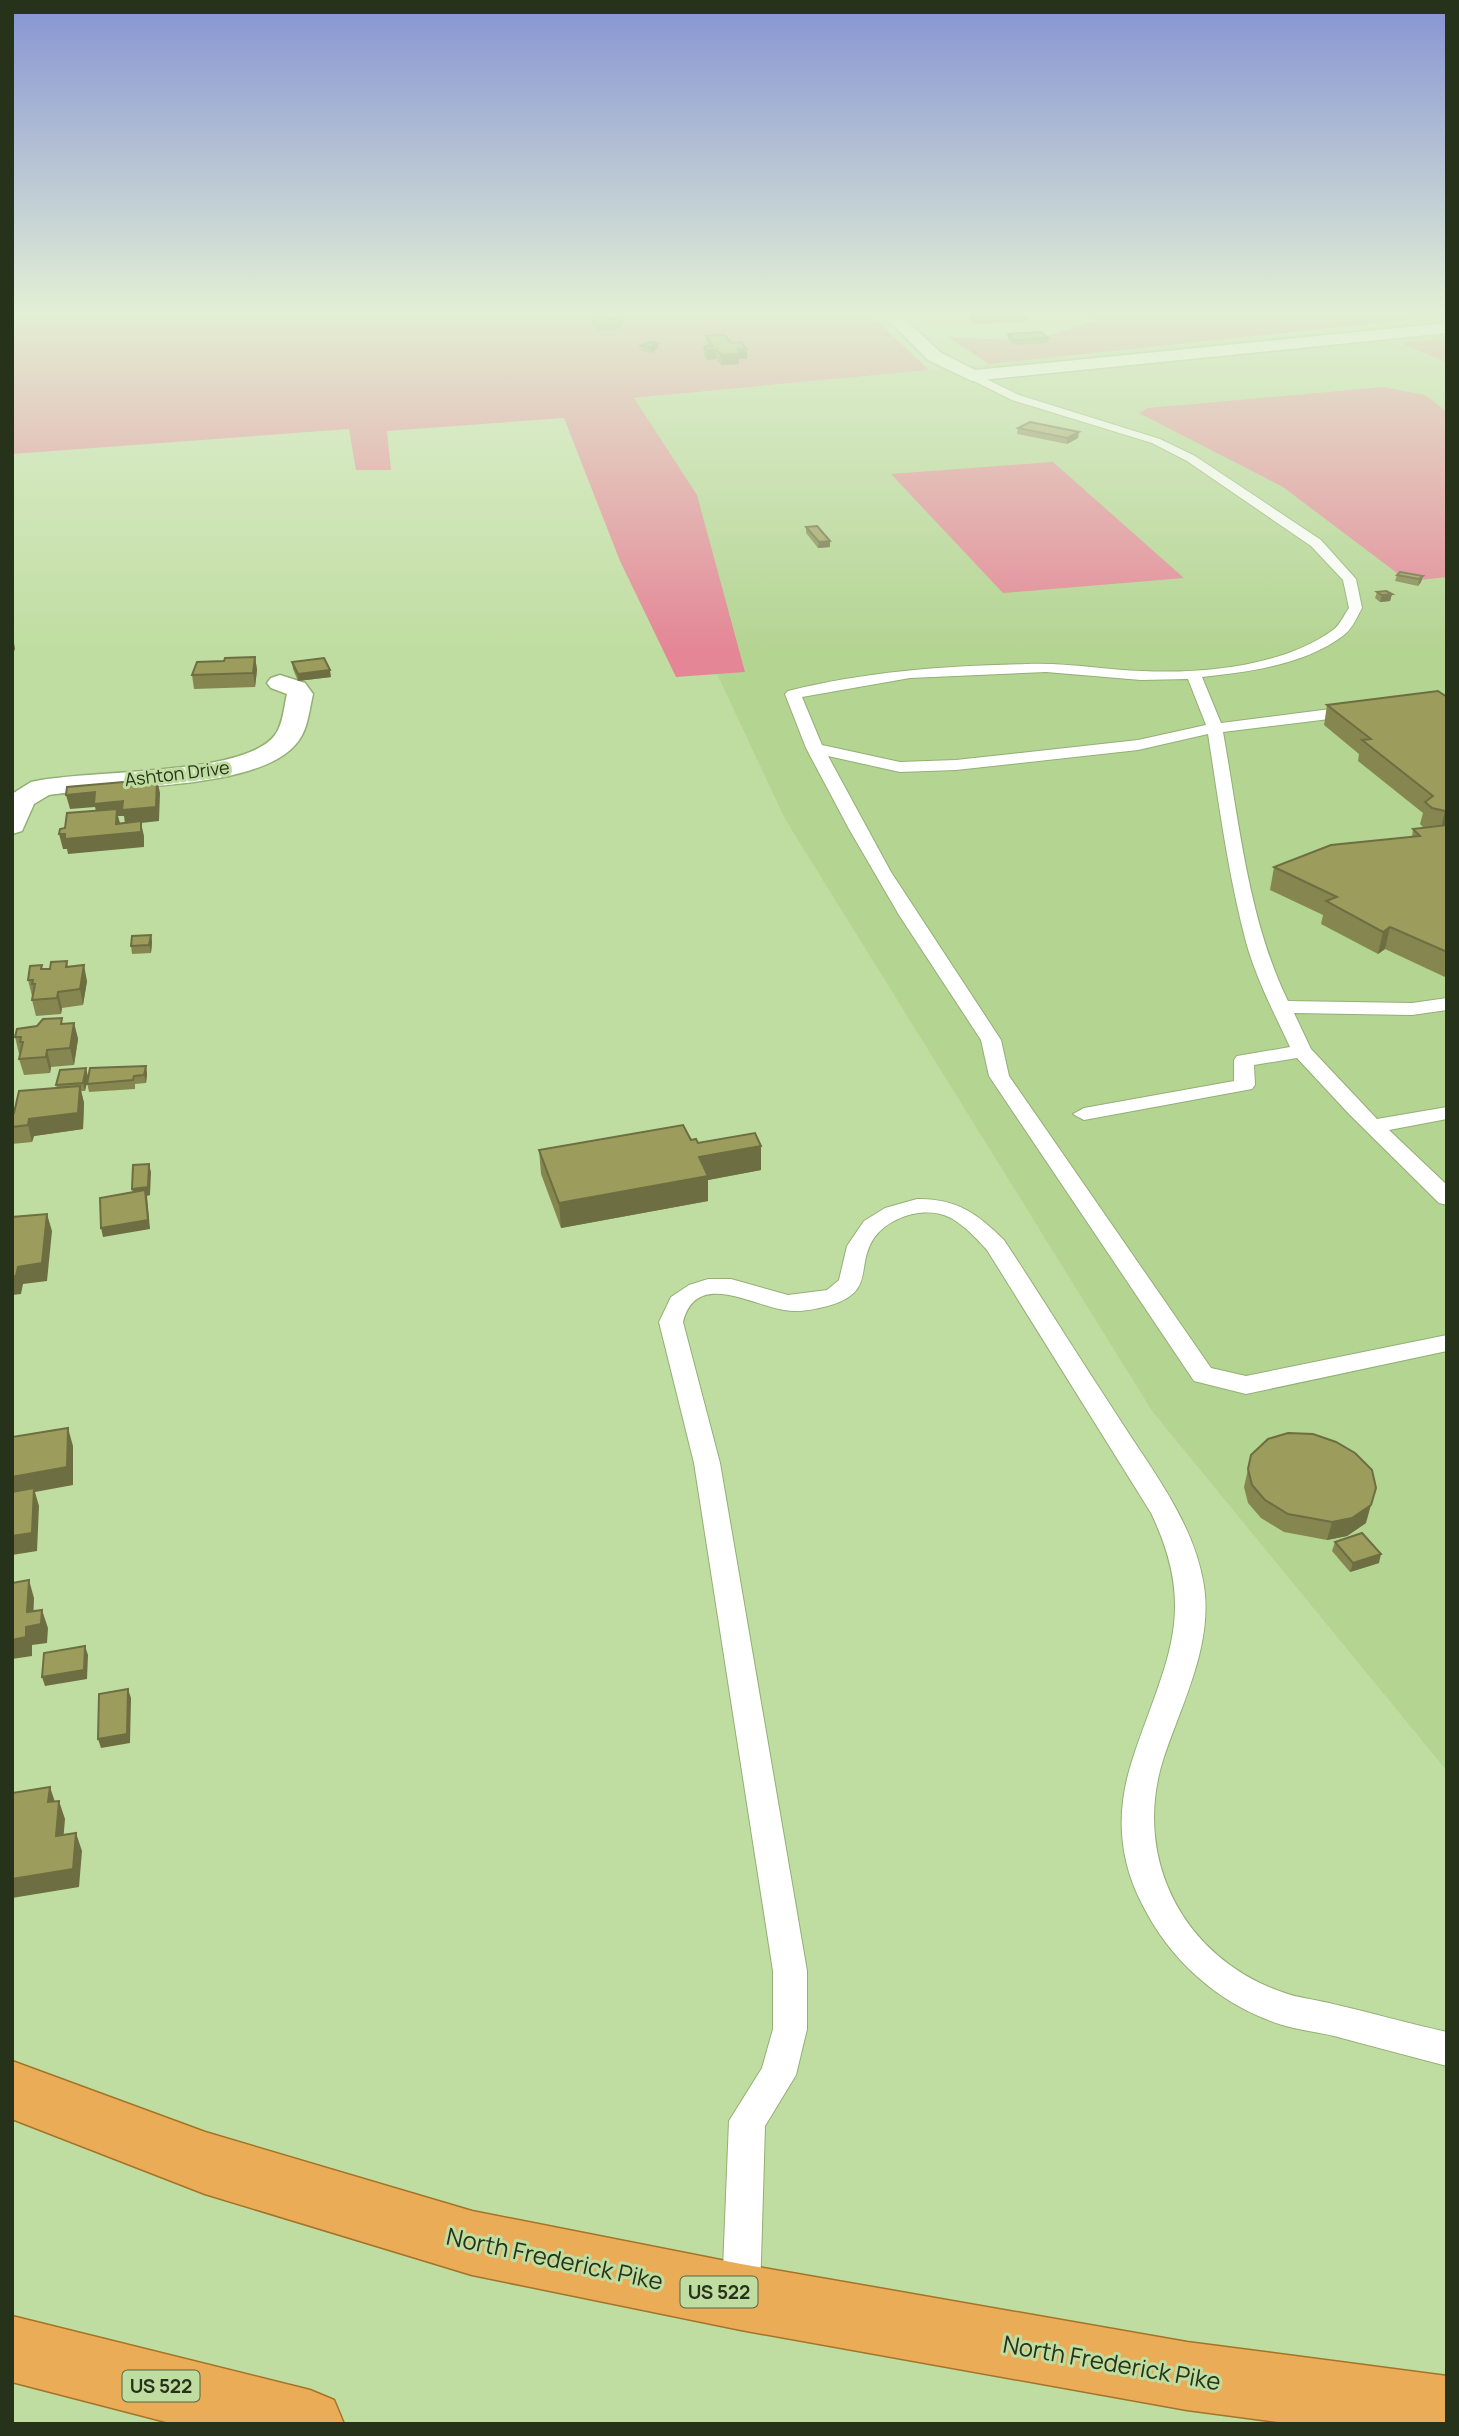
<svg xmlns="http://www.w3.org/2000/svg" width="1459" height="2436" font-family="Manrope,sans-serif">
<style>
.built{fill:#b4d492}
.green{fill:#e48696}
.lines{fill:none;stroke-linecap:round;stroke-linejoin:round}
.service-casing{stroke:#93af75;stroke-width:2}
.minor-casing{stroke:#93af75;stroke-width:3}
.trunk-casing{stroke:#a37428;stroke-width:3}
.service{fill:#fff;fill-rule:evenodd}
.minor{fill:#fff;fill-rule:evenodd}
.trunk{fill:#ebac58;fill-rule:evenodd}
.wall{fill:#868750}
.shaded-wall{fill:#6d6e41;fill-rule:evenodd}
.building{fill:#9c9d5d;stroke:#6d6e41;stroke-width:2}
.labels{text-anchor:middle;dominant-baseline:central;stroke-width:6;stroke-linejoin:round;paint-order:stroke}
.far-street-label{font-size:18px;fill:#27321a;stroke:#c0dda1}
.shield{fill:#c0dda1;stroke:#556542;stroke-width:2}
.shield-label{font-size:19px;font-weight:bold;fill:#27321a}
.near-street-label{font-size:24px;fill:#27321a;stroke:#c0dda1}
</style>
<rect width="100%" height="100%" fill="#c0dda1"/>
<polygon class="built" points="1447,320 1447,1771 1152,1411 785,819 590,403"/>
<g class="green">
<polygon points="12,309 865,309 929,370 634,398 697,495 745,672 676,677 620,561 564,418 387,431 391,470 356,470 349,429 12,454"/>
<polygon points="1078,309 1447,309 1447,316 989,364 948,337 1033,341 1097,320"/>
<polygon points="1447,338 1447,363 1401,343"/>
<polygon points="1384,387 1425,395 1447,412 1447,577 1420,580 1401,576 1283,487 1139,413 1148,408"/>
<polygon points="1052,462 1053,462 1184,578 1003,593 891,474"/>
</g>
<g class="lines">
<g class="service-casing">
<g id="service">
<path d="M968,374h8l43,21 141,44 35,17 126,84 35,39 6,29c-5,9 -10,21 -18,27 -39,30 -95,37 -142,42l19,46 133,-17 8,5 -8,5 -131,16c16,89 25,187 65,269l124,2 35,-5v12l-35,5 -118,-2 17,36 66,70 70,-12v12l-58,11 58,55v20l-8,-2 -90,-89 -52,-56 -43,7 1,20 -3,4 -168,31 -11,-6 11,-6 150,-27v-21l3,-4 53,-9c-16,-34 -34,-69 -44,-105 -18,-68 -27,-138 -38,-208l-70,16 -182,20 -56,2 -72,-16 63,116 110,168 8,36 202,292 35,8 201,-41v16l-201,43 -52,-13 -205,-305 -8,-36 -82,-125 -50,-86 -43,-81 -21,-54 3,-3c79,-20 157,-25 238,-27 39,-2 78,6 117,7 60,3 141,-5 190,-41 7,-5 11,-15 16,-22l-6,-28 -32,-34 -124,-85 -35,-18 -140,-43 -44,-22zM1046,672l95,8 47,-1 18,46 -68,15 -182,20 -56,2 -78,-17 -20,-48 108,-19z"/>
<path d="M917,1199c39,-1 61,15 87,41 37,56 72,113 109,169 34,55 81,111 91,177 9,60 -23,119 -41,174 -31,99 21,198 119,232 15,6 31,7 47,11 39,9 78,20 118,29v34c-38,-10 -76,-20 -113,-30 -17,-4 -35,-6 -52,-11 -62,-20 -111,-63 -140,-121 -24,-46 -26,-94 -10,-143 32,-98 68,-146 19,-248l-164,-263c-11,-12 -22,-24 -36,-32 -25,-13 -61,-2 -77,20 -19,29 2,53 -43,67 -15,4 -31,8 -47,5 -33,-5 -88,-40 -101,12l37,141 87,508v58l-11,46 -31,51 -5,168 -5,14 -14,5 -14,-5 -5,-14 7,-173 33,-53 11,-39v-58l-79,-508 -35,-141 12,-25 18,-12 19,-6h23l57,16 39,-5 12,-10 8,-34 17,-25 21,-13z"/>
</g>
</g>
<g class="minor-casing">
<g id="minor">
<polygon points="877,309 895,309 940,352 975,370 1447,323 1447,333 972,381 928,360"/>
<path d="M280,675l25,8 8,11c-4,17 -5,37 -17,50 -39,47 -187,42 -247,51l-15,9 -12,27 -10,3v-40l19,-12c54,-13 213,-5 244,-47 8,-10 9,-29 12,-41l-16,-6 -4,-5 4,-5z"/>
</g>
</g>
<g class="trunk-casing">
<g id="trunk">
<polygon points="12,2061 205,2132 472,2211 741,2264 1187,2342 1447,2376 1447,2424 1293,2424 1187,2410 741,2330 472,2275 205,2194 12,2119"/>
<polygon points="12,2316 310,2390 334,2400 344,2424 174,2424 12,2382"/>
</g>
</g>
<use href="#service" class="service"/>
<use href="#minor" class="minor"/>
<use href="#trunk" class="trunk"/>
</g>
<g class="wall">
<polygon points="969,309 1029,309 1027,321 975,324 969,318"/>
<polygon points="593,320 621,325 621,330 596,331"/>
<polygon points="1008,334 1048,338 1048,343 1014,345 1008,339"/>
<polygon points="706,336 747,349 747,359 739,359 739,364 721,365 716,359 707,360 704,357 704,347 707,346"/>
<polygon points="641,346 658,348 651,353 641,351"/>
<polygon points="1018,428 1078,438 1067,444 1017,434"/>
<polygon points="806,527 830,541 830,547 818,548 806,533"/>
<polygon points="1397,575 1423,576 1421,582 1418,586 1395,581"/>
<polygon points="1377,592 1392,594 1390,601 1380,602 1375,598"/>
<polygon points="255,657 257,670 255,687 194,689 192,675 224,661"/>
<polygon points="292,662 331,677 298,681 293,669"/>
<polygon points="1447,697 1447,978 1385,949 1378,954 1321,924 1323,915 1270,890 1274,867 1412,837 1413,829 1424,828 1420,824 1423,813 1358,761 1359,754 1324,725 1327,705"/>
<polygon points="151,935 152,942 151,953 132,954 131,946"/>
<polygon points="67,961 68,967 87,981 83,1005 62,1008 61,1014 36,1016 32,1000 33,996 32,996 28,980 43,969 50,969"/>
<polygon points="74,1023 78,1039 74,1065 51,1067 50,1073 24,1075 19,1059 21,1053 19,1054 15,1037 64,1024"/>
<polygon points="146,1066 147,1074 146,1083 135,1084 135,1089 89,1092 87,1083 85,1091 81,1091 84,1103 83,1129 34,1136 32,1142 12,1144 12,1113 14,1113 57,1088 56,1085 88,1076"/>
<polygon points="691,1140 698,1143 761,1146 761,1170 708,1180 708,1201 561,1228 541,1174 539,1150"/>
<polygon points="1251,1455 1366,1523 1347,1536 1327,1540 1284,1532 1261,1518 1248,1503 1244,1487"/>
<polygon points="1335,1542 1379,1563 1350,1572 1332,1551"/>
</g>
<g class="shaded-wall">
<polygon points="658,343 658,348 651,353 651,347"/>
<polygon points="716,349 716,359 707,360 707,350"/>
<polygon points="738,349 747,349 747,359 739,359 739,364 721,365 721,355"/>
<polygon points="1079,432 1078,438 1067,444 1067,438"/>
<polygon points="830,541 830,547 818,548 819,542"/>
<polygon points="1423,576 1421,582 1418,586 1419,579"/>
<polygon points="1392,594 1390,601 1380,602 1382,595"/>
<polygon points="14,643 15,649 12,655 12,645"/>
<polygon points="255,657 257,670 255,687 253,673"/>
<polygon points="330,670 331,677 298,681 298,674"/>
<path d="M157,779l3,14 -1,28 -18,2 3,13v11l-76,7 -1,-5h-4l-4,-15 39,-16 -3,-11 -25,2 -4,-14zM118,816h6l1,8 -5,-1z"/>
<polygon points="1445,811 1447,811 1447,832 1440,833"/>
<polygon points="1390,927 1385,949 1378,954 1383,932"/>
<polygon points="151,935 152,942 151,953 149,945"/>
<polygon points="84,965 87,981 83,1005 80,989"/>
<polygon points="58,992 62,1008 61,1014 57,998"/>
<polygon points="74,1023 78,1039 74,1065 70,1048"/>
<polygon points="47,1050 51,1067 50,1073 46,1057"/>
<polygon points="146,1066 147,1074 146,1083 144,1075"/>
<polygon points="86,1068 88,1076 85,1091 83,1083"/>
<polygon points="80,1086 84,1103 83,1129 34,1136 32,1142 28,1125 29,1119"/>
<polygon points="761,1146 761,1170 708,1180 708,1201 561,1228 559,1203 699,1157"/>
<polygon points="149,1164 151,1172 150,1195 147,1196 150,1229 103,1237 101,1228 134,1197 132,1189"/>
<polygon points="47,1214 52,1231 47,1281 23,1284 21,1294 12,1295 12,1277"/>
<polygon points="68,1428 73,1446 73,1485 35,1492 39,1506 37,1551 12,1555 12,1477"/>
<polygon points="1371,1505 1366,1523 1347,1536 1327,1540 1332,1522"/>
<polygon points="1381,1554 1379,1563 1350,1572 1353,1563"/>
<polygon points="29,1580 34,1598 33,1626 42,1610 48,1628 47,1643 32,1645 32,1656 12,1659 12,1640 27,1612"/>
<polygon points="85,1646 88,1655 87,1679 45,1686 42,1677"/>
<polygon points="128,1689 131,1698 130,1743 101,1748 98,1739"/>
<polygon points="50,1787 56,1805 48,1802"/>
<polygon points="59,1801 65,1819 62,1854 56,1836"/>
<polygon points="76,1833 82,1851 79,1887 12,1898 12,1879"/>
</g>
<g class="building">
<polygon points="971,309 1026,309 1028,311 976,314"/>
<polygon points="620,319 621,325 595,326 593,320"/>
<polygon points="1041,332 1048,338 1014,340 1008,334"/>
<polygon points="725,335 731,343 741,342 747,349 738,349 739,354 721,355 716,349 707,350 704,347 713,346 706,336"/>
<polygon points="650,342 658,343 651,347 641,346"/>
<polygon points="1030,422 1079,432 1067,438 1018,428"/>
<polygon points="817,526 830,541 819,542 806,527"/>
<polygon points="1400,572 1423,576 1419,579 1397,575"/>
<polygon points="1386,591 1392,594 1382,595 1377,592"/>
<polygon points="255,657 253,673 192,675 197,662 224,661 225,658"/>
<polygon points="324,658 330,670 298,674 292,662"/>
<polygon points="1438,691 1447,697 1447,811 1445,811 1432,808 1425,802 1433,796 1362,740 1371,739 1327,705"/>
<polygon points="157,779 156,807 122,810 123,801 94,804 95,792 66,795 67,787"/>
<polygon points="117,809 116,824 141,821 141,832 65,839 65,834 59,834 60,829 65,828 67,813"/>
<polygon points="1447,825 1447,952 1390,927 1383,932 1326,901 1337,897 1274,867 1331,845 1420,836 1413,829"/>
<polygon points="151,935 149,945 131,946 132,936"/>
<polygon points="67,961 66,967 84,965 80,989 58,992 57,998 32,1000 35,984 32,984 33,980 28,980 30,966 42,965 41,969 50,969 51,962"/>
<polygon points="62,1018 61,1024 74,1023 70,1048 47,1050 46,1057 19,1059 23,1042 20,1042 21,1037 15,1037 17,1029 37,1026 43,1019"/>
<polygon points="146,1066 144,1075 134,1076 133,1080 87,1084 90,1068"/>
<polygon points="86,1068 83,1083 56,1085 60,1070"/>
<polygon points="80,1086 78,1113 29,1119 28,1125 12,1127 12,1113 14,1113 19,1091"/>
<polygon points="683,1125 691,1140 696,1139 698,1143 755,1133 761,1146 699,1157 708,1176 559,1203 539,1150"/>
<polygon points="149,1164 148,1187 132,1189 133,1165"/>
<polygon points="145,1190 148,1220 101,1228 100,1198"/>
<polygon points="47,1214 42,1263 18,1267 16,1276 12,1277 12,1217"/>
<polygon points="68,1428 67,1467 12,1477 12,1437"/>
<polygon points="1288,1433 1313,1434 1336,1442 1355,1453 1372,1470 1376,1488 1371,1505 1352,1518 1332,1522 1288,1514 1265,1500 1252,1485 1248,1469 1251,1455 1268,1439"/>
<polygon points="34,1488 32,1533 12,1536 12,1492"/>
<polygon points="1362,1533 1381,1554 1353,1563 1335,1542"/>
<polygon points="29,1580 27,1612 42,1610 41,1624 26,1627 26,1637 12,1640 12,1583"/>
<polygon points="85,1646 84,1670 42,1677 44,1653"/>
<polygon points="128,1689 127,1734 98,1739 99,1694"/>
<polygon points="50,1787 48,1802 59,1801 56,1836 76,1833 73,1869 12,1879 12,1793"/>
</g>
<linearGradient id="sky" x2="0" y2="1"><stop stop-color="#8593d3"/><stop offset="0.48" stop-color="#e3f0d5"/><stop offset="1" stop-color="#e3f0d5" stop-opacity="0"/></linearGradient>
<rect width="1459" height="650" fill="url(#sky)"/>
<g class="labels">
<g class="far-street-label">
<text transform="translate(177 773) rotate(-7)">Ashton Drive</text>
</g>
<g class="shield">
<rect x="680.5" y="2276.5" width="77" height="31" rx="5"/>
<rect x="122.5" y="2370.5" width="77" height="31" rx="5"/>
</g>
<g class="shield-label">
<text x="719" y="2292">US 522</text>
<text x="161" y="2386">US 522</text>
</g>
<g class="near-street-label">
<text transform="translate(555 2258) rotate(12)">North Frederick Pike</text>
<text transform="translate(1112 2362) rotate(10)">North Frederick Pike</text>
</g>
</g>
<rect width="1459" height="2436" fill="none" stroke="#27321a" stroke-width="28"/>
</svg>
